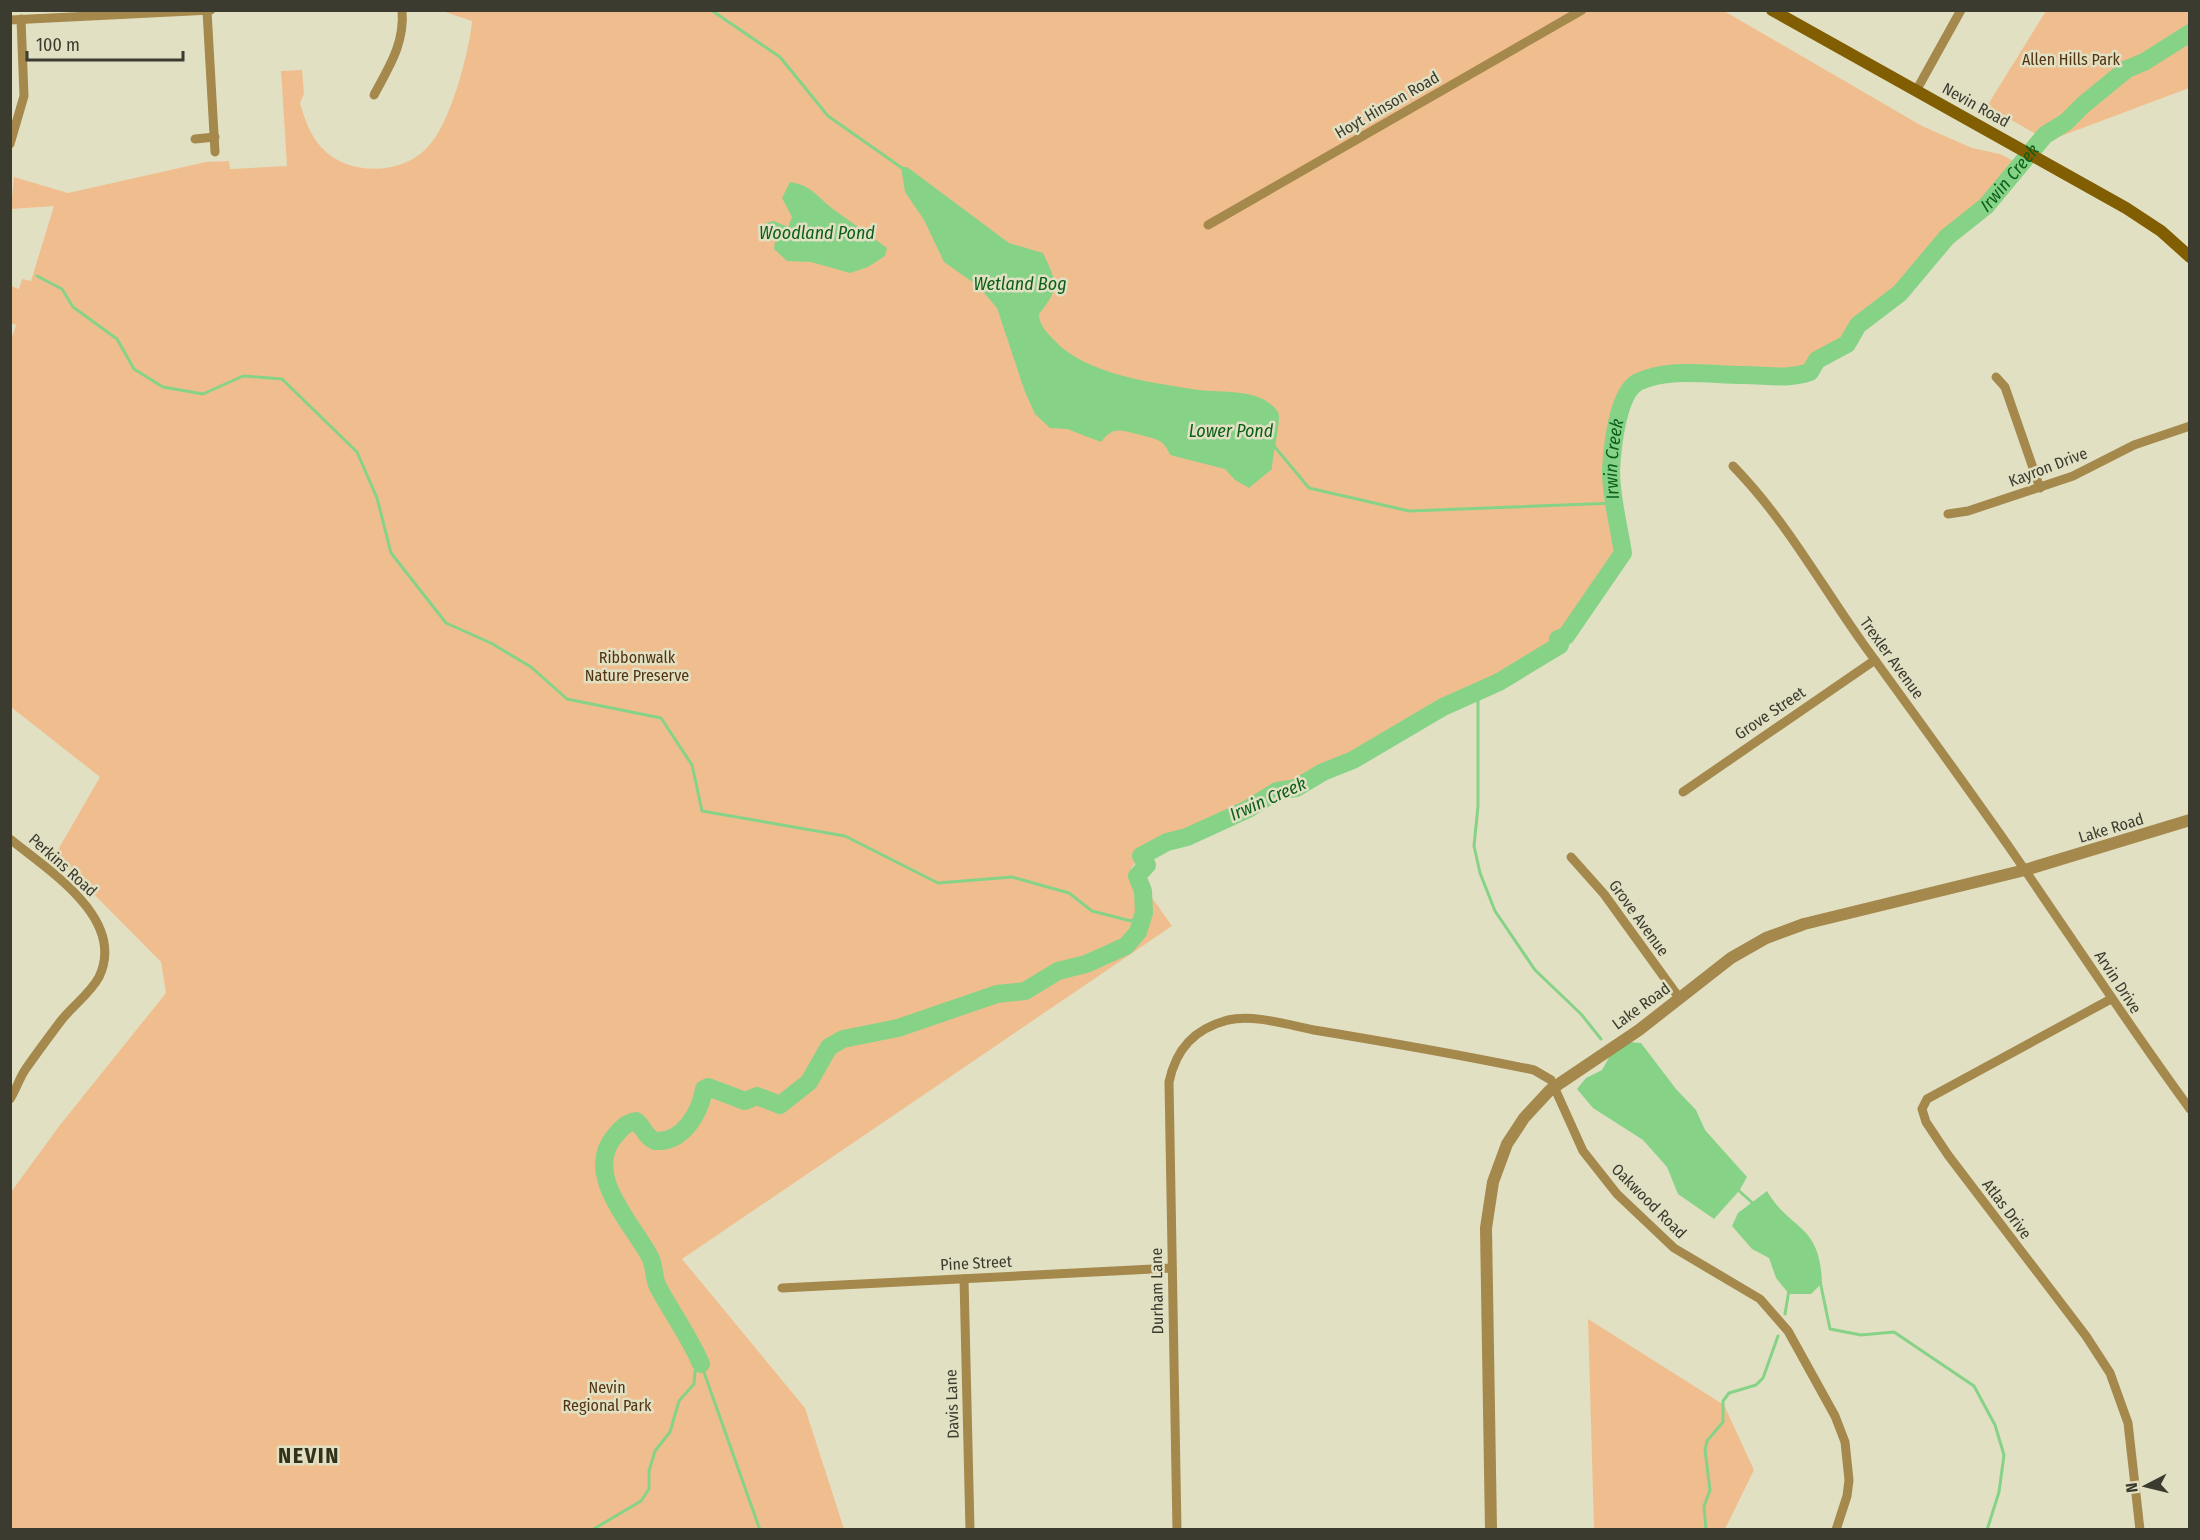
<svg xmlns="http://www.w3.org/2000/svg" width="2200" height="1540" font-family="'Fira Sans Condensed',sans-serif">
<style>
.green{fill:#f0be8e}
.water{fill:#86d388}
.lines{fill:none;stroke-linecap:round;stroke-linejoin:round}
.stream{stroke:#86d388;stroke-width:3}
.river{stroke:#86d388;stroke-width:18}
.minor{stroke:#a4884c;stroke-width:9}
.tertiary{stroke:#a4884c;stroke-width:12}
.secondary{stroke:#805e01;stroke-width:12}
.labels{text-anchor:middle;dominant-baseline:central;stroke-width:5;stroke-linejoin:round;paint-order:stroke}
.park-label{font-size:16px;fill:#523312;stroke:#e2e0c3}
.street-label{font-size:16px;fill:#3c3b2f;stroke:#e2e0c3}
.water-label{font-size:18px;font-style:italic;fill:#0b5f19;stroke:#e2e0c3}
.district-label{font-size:22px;font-weight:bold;letter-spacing:1.5px;fill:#333119;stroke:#e2e0c3}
</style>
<rect width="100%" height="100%" fill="#e2e0c3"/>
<g class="green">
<path d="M442,11h1282l198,115 50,22 28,6 21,11 -35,41 -39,31 -47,56 -42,32 -11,19 -30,16 -7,12c-23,8 -43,3 -67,3 -33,0 -74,-8 -105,7 -20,11 -26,68 -27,89 0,27 8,56 12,82l-57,83 -7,3 1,6 -61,37 -56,25 -90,53 -30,12 -27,16 -19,3 -29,18 -61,28 -20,5 -26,14 -10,12 41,58 -490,333 123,149 39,121h-833v-337l49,-67 106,-132 -5,-31 -106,-107 45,-78 -89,-70 -1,-364 6,-18 -5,-2v-37l8,3 3,-10 9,2 23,-75 -43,3 3,-32 54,16 138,-31 23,-1 1,8 57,-3 -6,-95 21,-1 2,24 -4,9c5,17 10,32 22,45 26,28 78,27 104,1 24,-23 43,-96 46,-128z"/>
<polygon points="2046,11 2189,11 2189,88 2048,141 1987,106"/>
<polygon points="1588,1319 1724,1405 1754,1470 1725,1529 1594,1529"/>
</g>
<g class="water">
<path d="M901,167h6l102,76 34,10c15,32 17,34 -4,61 0,11 8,19 16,27 31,33 94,41 137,48 27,5 68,-3 86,23 4,6 -6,45 -6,57l-23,19 -14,-8 -10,-11 -55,-14c-6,-17 -16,-16 -33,-21 -17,-4 -24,-8 -36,8l-34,-13 -17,-1 -15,-14 -10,-22 -28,-84 -19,-22 -34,-24 -20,-42 -19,-28z"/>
<path d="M790,182c23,4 26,14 43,27 18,13 36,26 54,39l-2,8 -17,11 -18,6 -39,-11 -24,-1 -13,-12 1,-8 -10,-18 9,-2 14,6 4,-10 -10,-19z"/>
<polygon points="1628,1042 1641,1043 1676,1089 1696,1110 1705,1130 1747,1177 1739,1191 1714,1219 1678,1194 1667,1167 1643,1140 1593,1108 1577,1089 1586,1078 1602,1070 1612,1052"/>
<path d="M1767,1191c24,41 53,31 55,92l-11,11h-22l-13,-16 -7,-20 -17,-9 -20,-23 6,-13z"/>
</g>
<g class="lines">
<g class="stream">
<polyline points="711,10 780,57 828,116 902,168"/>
<polyline points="37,276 62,289 73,307 117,339 134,369 163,387 203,394 243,376 282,379 357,452 377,498 391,553 446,623 491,643 531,667 567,699 661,718 692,765 702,811 845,836 938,883 1012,877 1069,893 1092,911 1131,921 1144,913"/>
<polyline points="1274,446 1309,488 1409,511 1616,503"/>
<polyline points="1478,692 1478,806 1474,846 1480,873 1495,911 1535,970 1581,1014 1601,1039"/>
<polyline points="1737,1189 1756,1206"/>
<polyline points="1820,1281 1830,1329 1861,1335 1894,1332 1974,1386 1995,1425 2004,1455 1999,1492 1987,1530"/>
<polyline points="1785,1314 1789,1290"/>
<polyline points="701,1364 760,1530"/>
<polyline points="592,1530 641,1501 649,1489 649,1471 655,1451 670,1432 679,1401 694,1384 695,1372 701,1364"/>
<polyline points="1706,1530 1704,1506 1710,1490 1705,1450 1707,1441 1723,1422 1723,1401 1729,1393 1756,1385 1763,1378 1778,1336"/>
</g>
<path class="river" id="s1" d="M701,1364c-12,-28 -29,-51 -43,-77 -5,-10 -3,-21 -8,-30 -17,-33 -67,-82 -36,-120 7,-8 11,-14 22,-16 8,6 8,15 19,20 28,2 45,-28 49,-52l4,-2 37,14 12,-5 23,9 29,-23 20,-35 14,-8 55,-11 99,-34 28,-3 33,-20 28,-7 40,-18 12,-14 6,-19 -1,-22 -6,-15 10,-11 -6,-9 26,-14 20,-5 61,-28 29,-18 19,-3 27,-16 30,-12 90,-53 56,-25 61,-37 -2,-6 8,-3 57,-83c-4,-26 -12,-55 -12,-82 1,-21 6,-78 27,-89 31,-15 72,-7 105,-7 24,0 44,5 67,-3l7,-12 30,-16 11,-19 42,-32 47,-56 39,-31 59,-71 21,-13 17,-17 44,-36 17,-7 46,-29"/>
<g class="minor">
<polyline points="207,11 215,152"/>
<polyline points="10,20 211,10"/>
<polyline points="1916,91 1961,10"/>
<path d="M374,95c15,-28 31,-52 28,-85"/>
<polyline points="195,139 215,137"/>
<polyline points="10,144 24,96 21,19"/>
<polyline points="1208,225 1582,10"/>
<polyline points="1996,377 2005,387 2040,488"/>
<path d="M1733,466c52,53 88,119 131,179 48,66 96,132 143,199 61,88 119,178 183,265"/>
<polyline points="1948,514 1968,511 2073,476 2134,445 2190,426"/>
<polyline points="1683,792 1875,660"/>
<path d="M10,839c38,31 117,80 89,138 -9,17 -28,30 -39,45 -12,16 -24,32 -35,48 -6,9 -9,20 -15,29"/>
<polyline points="1571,857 1604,894 1680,999"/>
<polyline points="2111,999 1927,1099 1922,1109 1926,1122 1948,1155 2086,1336 2110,1373 2128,1423 2140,1530"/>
<polyline points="964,1279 970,1530"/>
<polyline points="782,1288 1172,1268"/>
<path d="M1177,1530l-8,-448c7,-33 25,-53 59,-62 26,-6 60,5 86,10 73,12 147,25 220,40l17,10 32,71 34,43 57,54 86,51 28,32 47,85 10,26 4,38 -2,16 -11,34"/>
</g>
<polyline class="tertiary" points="1491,1530 1486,1228 1493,1182 1507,1144 1524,1118 1550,1090 1639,1030 1731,958 1766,938 1804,924 2025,870 2190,820"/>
<polyline class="secondary" points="1772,10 2126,208 2161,231 2190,257"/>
</g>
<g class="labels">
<g class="park-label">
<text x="2071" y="59">Allen Hills Park</text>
<text x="637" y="657">Ribbonwalk<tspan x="637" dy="18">Nature Preserve</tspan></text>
<text x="607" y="1387">Nevin<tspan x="607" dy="18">Regional Park</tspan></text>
</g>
<g class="street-label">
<text transform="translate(1387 105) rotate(-30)">Hoyt Hinson Road</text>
<text transform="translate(1976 105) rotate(29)">Nevin Road</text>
<text transform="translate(2048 467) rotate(-21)">Kayron Drive</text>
<text transform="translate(1892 658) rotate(54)">Trexler Avenue</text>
<text transform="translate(1770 713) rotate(-34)">Grove Street</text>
<text transform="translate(2111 828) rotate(-17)">Lake Road</text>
<text transform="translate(63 865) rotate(42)">Perkins Road</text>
<text transform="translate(1639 918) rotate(54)">Grove Avenue</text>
<text transform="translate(2118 982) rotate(57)">Arvin Drive</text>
<text transform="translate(1641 1006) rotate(-36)">Lake Road</text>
<text transform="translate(1649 1201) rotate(45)">Oakwood Road</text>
<text transform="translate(2007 1209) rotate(53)">Atlas Drive</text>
<text transform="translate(976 1263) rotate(-3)">Pine Street</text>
<text transform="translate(1157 1291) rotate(-91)">Durham Lane</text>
<text transform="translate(952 1404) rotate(-92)">Davis Lane</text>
</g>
<g class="water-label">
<text stroke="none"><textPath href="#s1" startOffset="2187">Irwin Creek</textPath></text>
<text x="817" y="233">Woodland Pond</text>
<text x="1020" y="284">Wetland Bog</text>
<text x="1231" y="431">Lower Pond</text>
<text stroke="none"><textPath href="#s1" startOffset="1647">Irwin Creek</textPath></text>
<text transform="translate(1268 799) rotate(-24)">Irwin Creek</text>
</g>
<g class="district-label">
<text x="309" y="1455">NEVIN</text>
</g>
</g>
<rect width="2200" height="1540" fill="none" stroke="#3c3b2f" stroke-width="24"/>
<g transform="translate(2146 1486) rotate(263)" stroke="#e2e0c3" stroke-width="4.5" paint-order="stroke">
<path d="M0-4.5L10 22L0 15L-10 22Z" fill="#3c3b2f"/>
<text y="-9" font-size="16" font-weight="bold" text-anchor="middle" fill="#3c3b2f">N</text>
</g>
<path d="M27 51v9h156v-9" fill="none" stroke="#3c3b2f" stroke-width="3"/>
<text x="36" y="51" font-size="18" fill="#3c3b2f" stroke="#e2e0c3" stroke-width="4.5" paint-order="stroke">100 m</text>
</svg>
